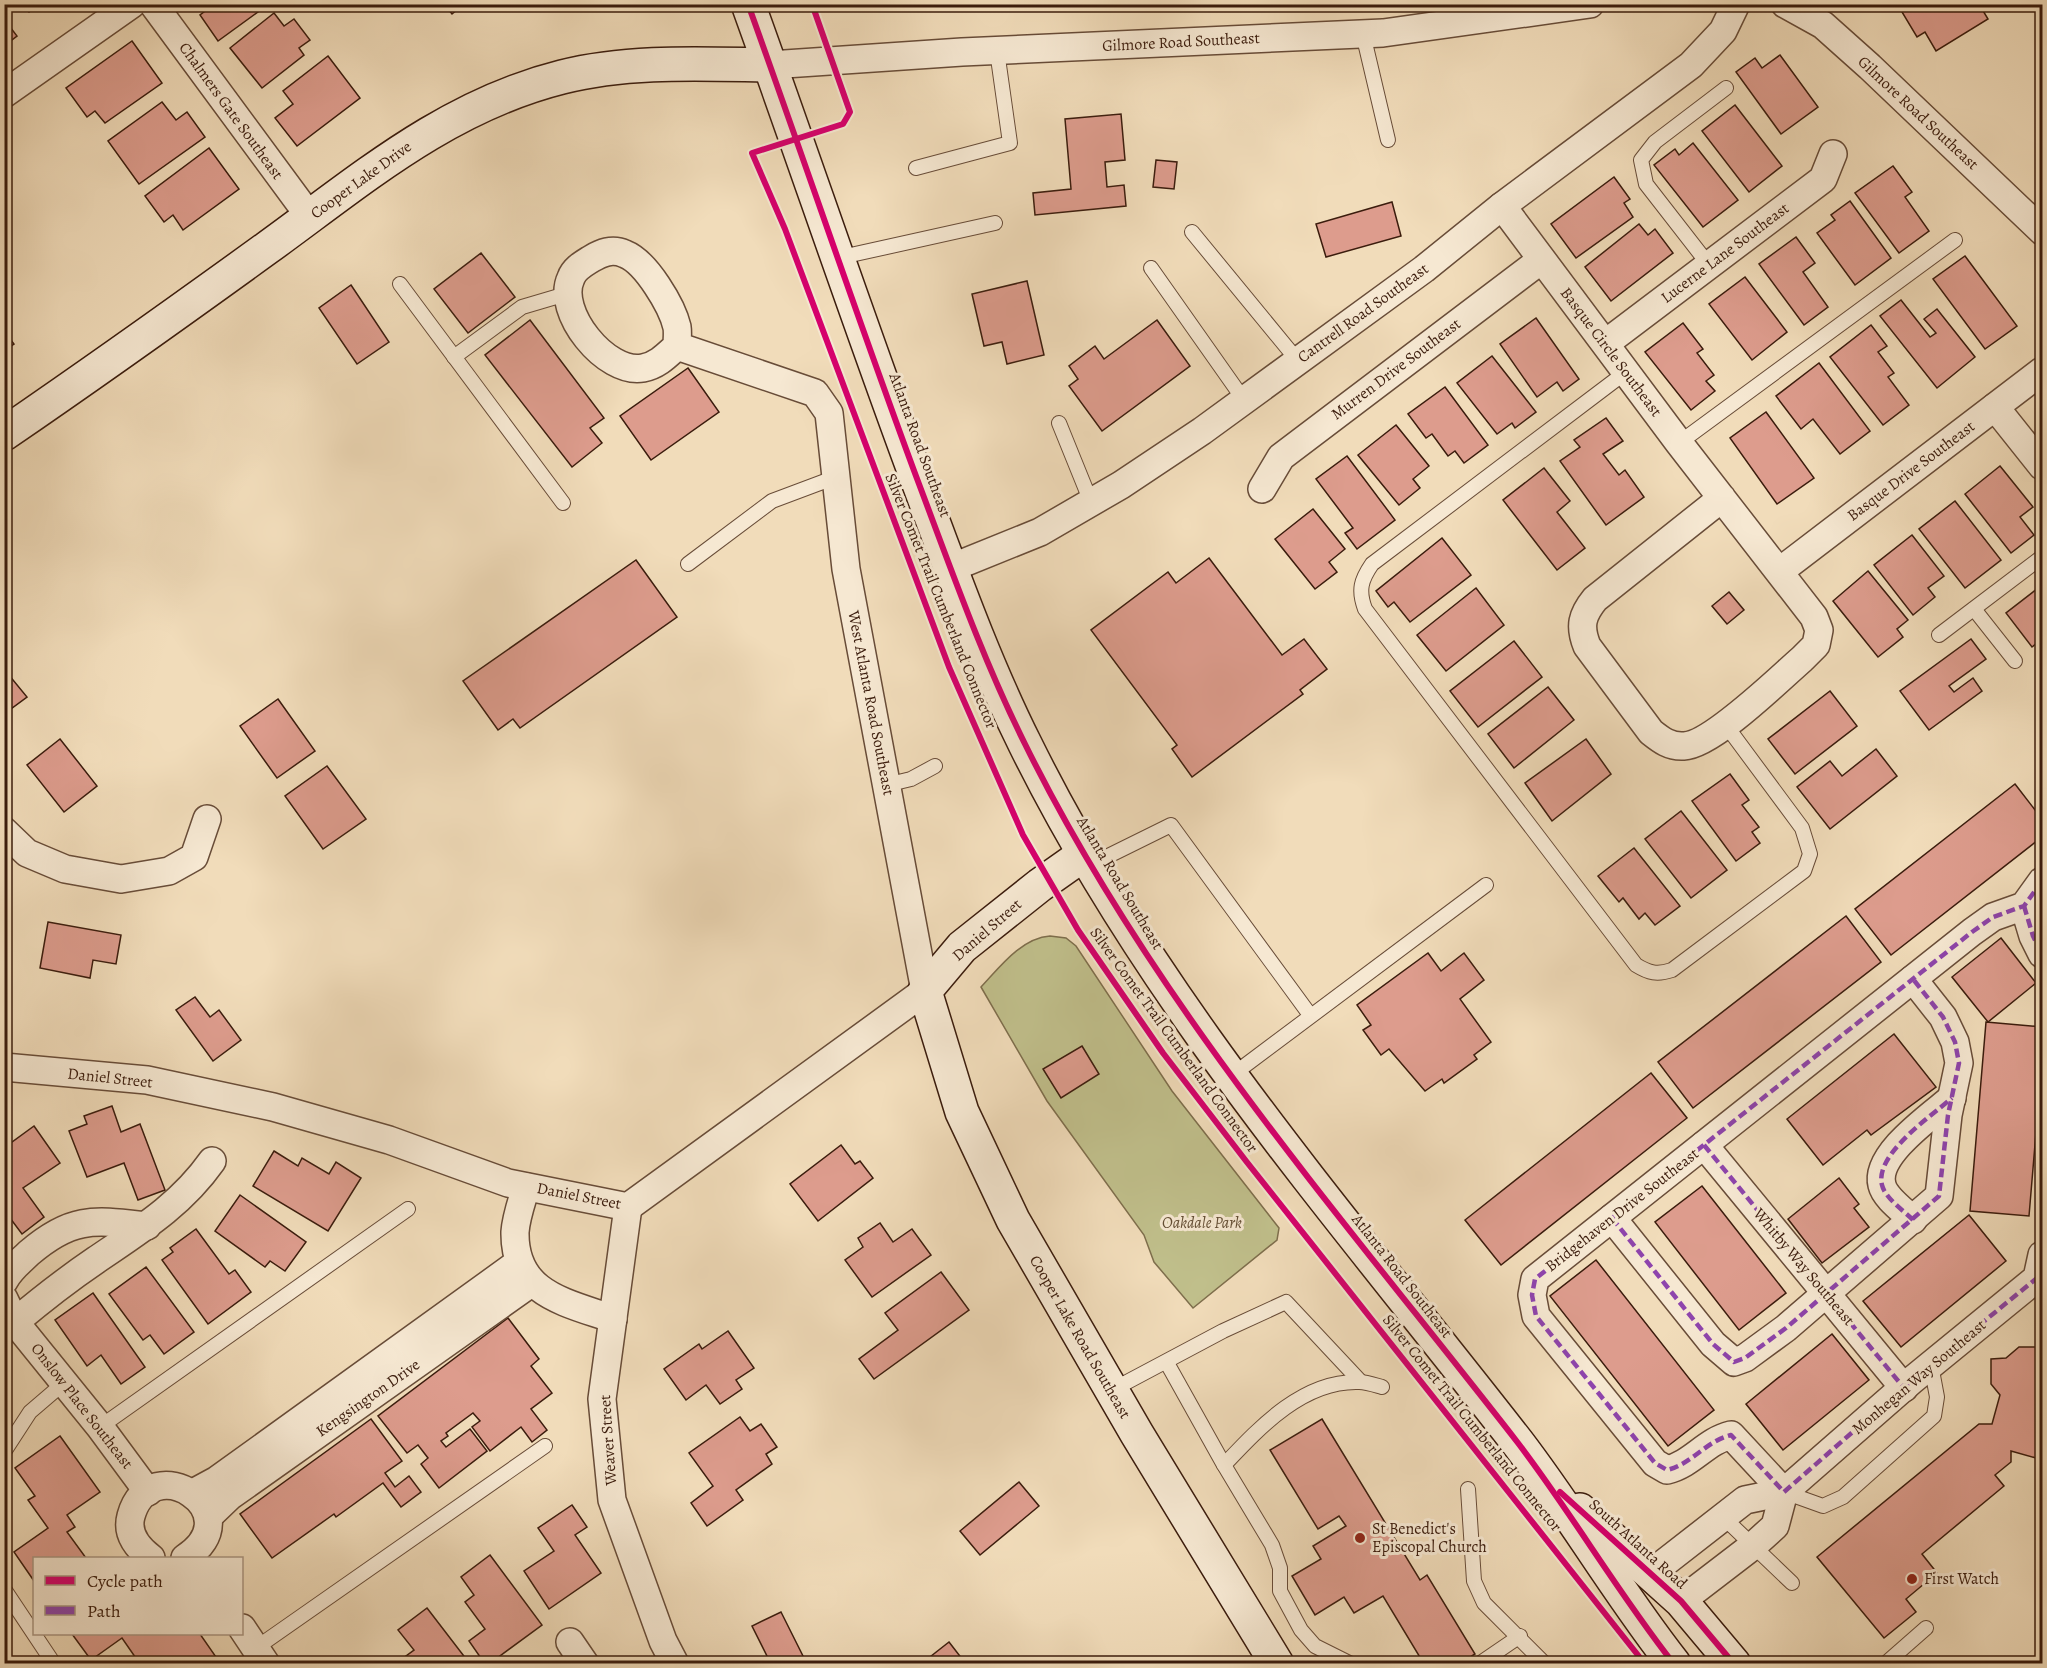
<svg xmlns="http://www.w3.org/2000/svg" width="2047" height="1668" font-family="Alegreya,serif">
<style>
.green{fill:#c0bf8b;stroke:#7e6e4c;stroke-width:1.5}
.building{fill:#dd9c8d;stroke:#3b1c0d;stroke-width:1.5}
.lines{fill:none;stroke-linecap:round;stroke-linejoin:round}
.lane-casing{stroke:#684c38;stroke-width:16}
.street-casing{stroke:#684c38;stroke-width:30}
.secondary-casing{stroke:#3b1c0d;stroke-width:36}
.lane{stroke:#f6e8d2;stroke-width:14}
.street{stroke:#f6e8d2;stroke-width:27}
.secondary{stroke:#f6e8d2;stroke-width:33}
.quiet{stroke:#8e44ad;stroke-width:4.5;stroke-dasharray:9 4.5;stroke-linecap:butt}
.cycleway-casing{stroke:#f6e8d2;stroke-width:10}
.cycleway{stroke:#d6006c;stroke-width:6}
.poi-dot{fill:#8f2418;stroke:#f6e8d2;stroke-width:2}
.labels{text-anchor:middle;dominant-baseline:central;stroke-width:6;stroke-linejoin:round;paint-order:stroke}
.street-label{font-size:16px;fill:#3b1c0d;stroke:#f6e8d2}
.park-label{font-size:16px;font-style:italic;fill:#634d33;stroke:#f6e8d2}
.poi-label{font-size:16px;fill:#3b1c0d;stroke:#f6e8d2;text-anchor:start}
</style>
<rect width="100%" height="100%" fill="#f1dcba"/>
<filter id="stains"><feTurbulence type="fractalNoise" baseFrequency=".00333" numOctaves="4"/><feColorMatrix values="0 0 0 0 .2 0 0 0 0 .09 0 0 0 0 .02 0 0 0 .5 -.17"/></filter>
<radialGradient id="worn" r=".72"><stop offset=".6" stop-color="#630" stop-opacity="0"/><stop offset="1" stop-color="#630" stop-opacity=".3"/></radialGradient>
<path class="green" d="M1050,936l16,2 10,8 96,145 107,137 -2,12 -84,68 -39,-46 -10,-27 -97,-134 -66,-114c18,-19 40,-49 69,-51z"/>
<g class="building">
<polygon points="23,4 40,4 29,12"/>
<polygon points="207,4 269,4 218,41 200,15 209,8"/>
<polygon points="444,4 464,4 452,14"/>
<polygon points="1914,4 1979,4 1988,19 1936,51 1925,32 1917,37 1902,12"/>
<polygon points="274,13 284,26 294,19 310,40 299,48 304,55 262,88 230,48"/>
<polygon points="4,19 17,36 4,46"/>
<polygon points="132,41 162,83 105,123 95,111 87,117 66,88"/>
<polygon points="1780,55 1818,107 1781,134 1736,72 1755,58 1762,68"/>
<polygon points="328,56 360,98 297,146 275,118 293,104 283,91"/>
<polygon points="162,102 176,120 187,112 205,137 139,184 108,141"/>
<polygon points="1735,105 1782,166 1749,192 1702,131"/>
<polygon points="1121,114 1125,160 1105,162 1107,187 1124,185 1126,206 1035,215 1033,193 1071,189 1065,119"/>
<polygon points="1693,143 1738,200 1703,227 1654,165 1675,149 1679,155"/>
<polygon points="209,148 239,189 183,230 173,215 164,222 145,196"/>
<polygon points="1156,160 1177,162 1174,189 1153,187"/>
<polygon points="1893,166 1912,192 1905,197 1929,231 1899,253 1855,193"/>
<polygon points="1614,177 1630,199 1624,203 1633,217 1576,258 1551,224"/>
<polygon points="1850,201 1891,258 1855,285 1817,233 1835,220 1831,215"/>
<polygon points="1392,202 1401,236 1326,257 1316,224"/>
<polygon points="1639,224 1648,235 1655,229 1673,253 1611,301 1585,267"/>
<polygon points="1796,237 1815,263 1803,272 1828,307 1804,325 1759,264"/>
<polygon points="481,253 515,297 468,333 434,289"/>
<polygon points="1965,256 2017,326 1985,349 1933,279"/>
<polygon points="1745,277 1787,332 1752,360 1709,304"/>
<polygon points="1027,281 1044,355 1007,364 1002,342 984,346 972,294"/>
<polygon points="351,285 389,342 357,364 319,308"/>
<polygon points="1901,300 1930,337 1936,333 1924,319 1937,309 1975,357 1937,388 1880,316"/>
<polygon points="1536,318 1579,379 1563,391 1557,382 1537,397 1500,344"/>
<polygon points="530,320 604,418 590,428 602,443 572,467 485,355"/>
<polygon points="1157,320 1190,366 1102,431 1069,386 1078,379 1069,366 1095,346 1104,359"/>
<polygon points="1683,323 1703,349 1697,353 1714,375 1706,381 1715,391 1691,410 1645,352"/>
<polygon points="1871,325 1887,346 1878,352 1894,373 1888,377 1909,405 1883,425 1830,357"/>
<polygon points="4,331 14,344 4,351"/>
<polygon points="1492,356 1536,412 1515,428 1512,423 1497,434 1457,383"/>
<polygon points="1819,363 1870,431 1840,454 1813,419 1801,429 1776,396"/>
<polygon points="688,368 719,412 651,460 620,416"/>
<polygon points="1445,387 1488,445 1464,463 1455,451 1448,456 1432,434 1426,438 1408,414"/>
<polygon points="1766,412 1814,478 1777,504 1730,438"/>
<polygon points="1606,418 1623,441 1603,454 1619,475 1625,470 1644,497 1606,525 1560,461 1580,447 1574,440"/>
<polygon points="1396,425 1429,466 1413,479 1420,488 1399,505 1358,455"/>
<polygon points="1347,456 1395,520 1357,549 1345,533 1353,528 1316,479"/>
<polygon points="2000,466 2033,507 2020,517 2034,535 2011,553 1965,494"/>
<polygon points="1544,468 1570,501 1557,512 1585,548 1557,570 1503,500"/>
<polygon points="1955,501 2001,560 1965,588 1919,529"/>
<polygon points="1313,509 1345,549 1329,562 1337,572 1315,589 1275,539"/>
<polygon points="1912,535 1944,576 1928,588 1935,597 1913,615 1874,565"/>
<polygon points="1442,538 1471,575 1410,622 1394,602 1388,607 1376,591"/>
<polygon points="1209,558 1282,655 1304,639 1327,669 1300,690 1303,694 1192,777 1172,749 1177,745 1091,630 1168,572 1176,583"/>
<polygon points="636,560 677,617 520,728 513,719 498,730 463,681"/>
<polygon points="1868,571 1908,620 1897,629 1903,637 1878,657 1833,601"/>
<polygon points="2042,585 2042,639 2032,647 2006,613"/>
<polygon points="1476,588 1504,625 1446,671 1417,635"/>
<polygon points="1729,592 1744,610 1727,624 1712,606"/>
<polygon points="1971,639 1986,659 1949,686 1954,692 1973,678 1982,691 1929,730 1900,691"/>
<polygon points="1514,641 1542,677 1478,727 1450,691"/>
<polygon points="4,669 27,697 4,714"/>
<polygon points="1548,687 1574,720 1514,768 1488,734"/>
<polygon points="1830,691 1857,726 1795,774 1768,739"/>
<polygon points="278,699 315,751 277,778 240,726"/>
<polygon points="60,739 97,786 64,812 27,765"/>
<polygon points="1586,739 1611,774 1552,821 1525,783"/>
<polygon points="1876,749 1897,776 1830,829 1797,787 1830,761 1842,776"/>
<polygon points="327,766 366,819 323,849 285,796"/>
<polygon points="1730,774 1749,800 1742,805 1759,827 1752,832 1760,843 1736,861 1692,801"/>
<polygon points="2015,784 2042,819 2042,837 1891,955 1855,909"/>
<polygon points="1681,811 1727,870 1691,898 1645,839"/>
<polygon points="1634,848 1680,906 1655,925 1645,913 1639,919 1623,898 1619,902 1598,876"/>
<polygon points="1846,916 1881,962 1693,1108 1658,1062"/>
<polygon points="48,922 121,935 116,964 93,960 90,978 40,968"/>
<polygon points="2001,938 2036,983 1988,1022 1952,977"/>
<polygon points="1428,953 1441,971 1464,953 1484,980 1460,999 1491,1042 1474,1055 1477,1059 1444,1083 1442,1079 1425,1091 1389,1049 1381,1055 1363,1030 1371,1025 1357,1005"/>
<polygon points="195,997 210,1017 219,1010 241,1040 213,1061 176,1010"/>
<polygon points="1986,1022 2042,1027 2042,1061 2029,1216 1970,1211"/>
<polygon points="1894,1034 1936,1087 1871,1135 1867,1130 1823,1165 1787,1119"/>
<polygon points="1082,1046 1099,1074 1061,1098 1043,1069"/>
<polygon points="1651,1073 1687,1118 1501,1265 1465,1220"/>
<polygon points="112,1106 121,1132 140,1124 165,1190 138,1200 124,1163 87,1177 69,1131 87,1124 84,1116"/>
<polygon points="34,1126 60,1163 23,1188 44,1217 22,1234 4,1210 4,1148"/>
<polygon points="841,1145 855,1164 860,1161 873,1178 818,1221 790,1184"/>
<polygon points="274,1151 298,1166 302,1158 329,1174 336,1162 361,1178 328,1231 253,1186"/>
<polygon points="1839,1178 1859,1204 1854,1208 1869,1227 1822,1263 1788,1219"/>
<polygon points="1702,1186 1786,1293 1739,1330 1655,1222"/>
<polygon points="240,1195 306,1242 285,1271 270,1261 265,1267 215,1231"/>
<polygon points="1969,1215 2006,1261 1901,1347 1863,1301"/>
<polygon points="880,1223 893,1242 912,1229 931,1255 872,1297 845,1260 863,1247 858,1238"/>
<polygon points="196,1229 229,1274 235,1270 251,1292 208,1324 162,1260 173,1252 170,1248"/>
<polygon points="1596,1260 1714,1410 1668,1446 1550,1296"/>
<polygon points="146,1267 194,1332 164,1354 150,1335 143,1340 109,1294"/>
<polygon points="941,1272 969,1310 874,1379 859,1359 898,1330 885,1313"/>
<polygon points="93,1293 145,1367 121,1384 101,1355 87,1366 55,1320"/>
<polygon points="508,1318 539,1359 531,1366 552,1393 531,1409 547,1430 532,1442 521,1427 490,1451 472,1427 480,1421 473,1413 446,1433 448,1436 441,1441 446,1447 470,1429 487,1451 439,1488 421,1464 428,1458 418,1445 407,1453 378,1416"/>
<polygon points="728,1331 754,1368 736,1380 742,1389 720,1404 706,1385 686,1400 664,1369 699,1344 702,1349"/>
<polygon points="1832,1334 1869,1380 1783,1450 1746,1404"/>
<polygon points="2019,1347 2042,1347 2042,1453 2036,1458 2011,1451 2011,1462 1995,1475 2004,1486 1922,1554 1937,1573 1906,1599 1916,1612 1884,1638 1817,1557 1979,1424 1992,1424 2000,1395 1991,1384 1991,1359 2006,1358"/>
<polygon points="740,1417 750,1431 761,1424 777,1447 766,1454 772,1464 736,1490 743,1500 707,1526 691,1503 713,1486 689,1453"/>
<polygon points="371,1419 402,1461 385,1473 395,1487 409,1476 421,1492 401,1507 383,1483 336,1517 334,1514 272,1558 240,1514"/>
<polygon points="1322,1419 1420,1580 1427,1575 1475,1654 1459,1664 1424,1664 1383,1596 1354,1613 1344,1597 1315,1615 1292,1576 1321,1559 1313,1546 1346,1526 1339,1516 1318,1529 1270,1450"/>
<polygon points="60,1436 100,1492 67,1515 75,1527 67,1532 86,1558 34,1558 34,1581 14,1552 48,1528 28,1500 35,1496 15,1468"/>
<polygon points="1019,1482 1039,1506 980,1555 960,1531"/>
<polygon points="572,1505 587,1527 575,1535 601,1573 549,1609 524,1571 554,1551 538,1528"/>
<polygon points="490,1555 542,1625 489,1664 485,1664 469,1641 485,1629 465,1602 474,1595 461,1577"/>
<polygon points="427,1608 470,1664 406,1664 402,1659 414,1650 398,1630"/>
<polygon points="781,1612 807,1664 771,1664 752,1626"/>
<polygon points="72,1634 200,1634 216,1657 207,1664 152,1664 150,1660 140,1664 122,1638 91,1660"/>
<polygon points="949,1642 966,1664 921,1664"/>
</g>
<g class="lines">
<g class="lane-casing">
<g id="lane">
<polyline points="1363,34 1388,140"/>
<polyline points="916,168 1010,143 997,51"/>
<polyline points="1192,232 1298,361"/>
<polyline points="837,258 995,223"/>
<polyline points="1709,265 1646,184 1641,160 1655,142 1726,88"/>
<polyline points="1151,268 1244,400"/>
<polyline points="400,284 563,503"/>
<polyline points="454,357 522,307 566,294"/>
<path d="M1626,372l-254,192c-11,16 -14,26 -7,45l271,356c13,8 21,10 36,5l132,-99 6,-17 -8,-26 -77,-104"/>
<polyline points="1059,423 1091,502"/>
<polyline points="1679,443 1955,240"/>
<polyline points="688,564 772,501 836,477"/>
<polyline points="1974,609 2015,661"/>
<polyline points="1939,635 2042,557"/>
<polyline points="886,785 911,779 935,766"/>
<polyline points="1090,865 1171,825 1310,1015"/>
<polyline points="1231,1076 1486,885"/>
<polyline points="1167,1363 1224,1465 1272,1545 1280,1568 1280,1591 1301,1630 1315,1646 1351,1664"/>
<polyline points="1112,1390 1223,1331 1286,1302 1360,1381"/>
<polyline points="100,1427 408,1209"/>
<polyline points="4,1452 30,1412 65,1382"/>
<path d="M1224,1465c35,-37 79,-85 135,-83 7,0 16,3 23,5"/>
<polyline points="1468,1489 1474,1581 1484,1603 1545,1664"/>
<polyline points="1784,1492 1823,1506 1843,1497 1934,1416 1937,1397 1931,1365"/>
<polyline points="1723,1517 1792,1583"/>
<polyline points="4,1589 54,1664"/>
<polyline points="256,1648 545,1446"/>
<polyline points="1479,1664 1520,1636"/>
<polyline points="1885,1664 1926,1628"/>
</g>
</g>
<g class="street-casing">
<g id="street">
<polyline points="153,4 310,217"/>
<polyline points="1785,4 1823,25 1870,67 2042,231"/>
<polyline points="770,65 962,52 1383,33 1590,4"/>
<polyline points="4,94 132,4"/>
<path d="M1502,206l177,237 135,174 5,13 -3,15 -14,14c-23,20 -90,86 -118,87 -14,1 -23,-6 -33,-14l-64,-86c-8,-20 -5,-31 8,-47l127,-101"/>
<polyline points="1606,343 1823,179 1833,154"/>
<polyline points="1995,407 2042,466"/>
<polyline points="1262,489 1281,457 1541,260"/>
<polyline points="951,568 1040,532 1121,485 1202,431 1424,269 1502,206 1691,65 1723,31 1736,4"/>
<polyline points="1780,571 2042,371"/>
<polyline points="4,831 27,853 65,869 121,879 169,871 194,857 207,819"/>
<polyline points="2024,906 2033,936 2042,954"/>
<path d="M4,1067l143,13 126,27 116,33 119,43 120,24 297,-216 -79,-422 -17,-156 -14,-20 -138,-47c0,-6 1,-13 0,-19 -5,-21 -31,-65 -52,-73 -13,-6 -24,-1 -34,5 -8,5 -17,10 -20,19 -16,33 35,97 72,90 15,-3 24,-13 34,-22"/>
<polyline points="1704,1145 1904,1388"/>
<path d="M526,1187c-4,14 -10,30 -11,45 -1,62 50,70 98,87"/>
<polyline points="628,1207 602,1399 612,1500 663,1641 675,1664"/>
<polyline points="1612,1218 1713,1344 1734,1362 1745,1358 1786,1328 1939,1196 1948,1115 1959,1063 1955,1042 1943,1017 1913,979"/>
<path d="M1913,1220c-9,-9 -28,-22 -31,-35 -8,-30 49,-69 70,-87"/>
<path d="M4,1281c6,-12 16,-19 25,-28 43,-37 65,-33 118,-27"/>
<polyline points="4,1299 15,1322 100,1427 148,1492"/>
<path d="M15,1322c26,-22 53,-43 81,-62 44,-30 85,-55 116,-99"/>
<path d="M1784,1492l-53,-57c-25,6 -39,29 -64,35l-12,-7 -119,-147 -4,-21 3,-16 437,-347 21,-15 31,-11 18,-25"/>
<polyline points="193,1493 217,1480 518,1263"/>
<polyline points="208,1517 230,1496 531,1283"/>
<path d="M151,1558c-13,-10 -25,-24 -20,-42 19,-70 123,-4 54,42"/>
<polyline points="1650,1574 1745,1500 1784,1492 1911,1381 2037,1278 2042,1255"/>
<polyline points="1681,1601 1754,1545 1775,1526 1784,1492"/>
<polyline points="242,1628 266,1664"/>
<polyline points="570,1642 585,1664"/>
</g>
</g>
<g class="secondary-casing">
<g id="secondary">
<path d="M748,4c57,158 110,316 168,472 34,90 66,182 109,268 127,258 318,474 493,699 55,72 100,150 156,221"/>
<path d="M4,434c89,-61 176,-123 263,-186 94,-68 179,-142 295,-171 67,-17 140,-13 208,-12"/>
<polyline points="1084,854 1040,885 962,947 925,991 962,1112 1013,1220 1137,1434 1277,1664"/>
<polyline points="1580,1510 1681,1601 1734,1664"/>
</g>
</g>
<use href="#lane" class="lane"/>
<use href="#street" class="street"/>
<use href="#secondary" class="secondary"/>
<g class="quiet">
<path d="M2042,881l-18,25 -31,11 -21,15 -437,347 -3,16 4,21 119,147 12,7c25,-6 39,-29 64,-35l53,57 127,-111 126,-103 5,-23"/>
<polyline points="2024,906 2033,936 2042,954"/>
<polyline points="1704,1145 1904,1388"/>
<polyline points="1612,1218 1713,1344 1734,1362 1745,1358 1786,1328 1939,1196 1948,1115 1959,1063 1955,1042 1943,1017 1913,979"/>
<path d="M1913,1220c-9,-9 -28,-22 -31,-35 -8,-30 49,-69 70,-87"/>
</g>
<g class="cycleway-casing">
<g id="cycleway">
<path d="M748,4c57,158 110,316 168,472 34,90 66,182 109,268 127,258 318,474 493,699 55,72 100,150 156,221"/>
<polyline points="812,4 850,112 843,124 752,153 785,229 949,667 1023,835 1078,930 1163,1053 1246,1161 1645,1664"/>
<polyline points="1560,1492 1681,1601 1734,1664"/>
</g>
</g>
<use href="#cycleway" class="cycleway"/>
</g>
<g class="poi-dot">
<circle cx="1360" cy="1538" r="6"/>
<circle cx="1912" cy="1579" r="6"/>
</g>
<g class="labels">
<g class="street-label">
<text transform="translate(1181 42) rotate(-3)">Gilmore Road Southeast</text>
<text transform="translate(231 111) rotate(54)">Chalmers Gate Southeast</text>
<text transform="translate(1918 113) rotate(43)">Gilmore Road Southeast</text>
<text transform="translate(361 180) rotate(-36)">Cooper Lake Drive</text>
<text transform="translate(1725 253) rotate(-37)">Lucerne Lane Southeast</text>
<text transform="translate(1363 313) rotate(-36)">Cantrell Road Southeast</text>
<text transform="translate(1611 352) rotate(53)">Basque Circle Southeast</text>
<text transform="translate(1396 369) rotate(-37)">Murren Drive Southeast</text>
<text transform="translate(920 445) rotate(70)">Atlanta Road Southeast</text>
<text transform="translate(1911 471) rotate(-37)">Basque Drive Southeast</text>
<text transform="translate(941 601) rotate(68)">Silver Comet Trail Cumberland Connector</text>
<text transform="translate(871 703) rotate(79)">West Atlanta Road Southeast</text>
<text transform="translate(1120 883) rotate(59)">Atlanta Road Southeast</text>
<text transform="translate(987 930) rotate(-41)">Daniel Street</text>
<text transform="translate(1174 1040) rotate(54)">Silver Comet Trail Cumberland Connector</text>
<text transform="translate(110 1078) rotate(6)">Daniel Street</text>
<text transform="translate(579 1196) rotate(11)">Daniel Street</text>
<text transform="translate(1622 1210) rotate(-38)">Bridgehaven Drive Southeast</text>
<text transform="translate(1804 1267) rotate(50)">Whitby Way Southeast</text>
<text transform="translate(1402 1276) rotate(52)">Atlanta Road Southeast</text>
<text transform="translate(1080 1337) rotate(60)">Cooper Lake Road Southeast</text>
<text transform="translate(1919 1377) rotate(-40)">Monhegan Way Southeast</text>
<text transform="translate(368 1398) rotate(-35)">Kengsington Drive</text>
<text transform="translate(82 1406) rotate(52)">Onslow Place Southeast</text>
<text transform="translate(1472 1423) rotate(51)">Silver Comet Trail Cumberland Connector</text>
<text transform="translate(608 1440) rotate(-94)">Weaver Street</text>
<text transform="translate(1638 1544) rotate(42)">South Atlanta Road</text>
</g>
<g class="park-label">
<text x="1202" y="1223">Oakdale Park</text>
</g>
<g class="poi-label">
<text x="1372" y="1529">St Benedict's<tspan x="1372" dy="18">Episcopal Church</tspan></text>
<text x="1924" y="1579">First Watch</text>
</g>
</g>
<rect width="2047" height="1668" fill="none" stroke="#f1dcba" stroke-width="24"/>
<rect x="6" y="6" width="2035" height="1656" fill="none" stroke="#3b1c0d" stroke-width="3"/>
<rect x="12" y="12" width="2023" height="1644" fill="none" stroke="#3b1c0d" stroke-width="1.5"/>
<rect x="33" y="1557" width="210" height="78" fill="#f6e8d2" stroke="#ab9683" stroke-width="1.5"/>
<rect x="45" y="1576" width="30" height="9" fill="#d6006c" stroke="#ab9683" stroke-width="1.5"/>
<text x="87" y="1587" font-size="18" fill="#3b1c0d">Cycle path</text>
<rect x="45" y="1606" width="30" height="9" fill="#8e44ad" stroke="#ab9683" stroke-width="1.5"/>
<text x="87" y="1617" font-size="18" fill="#3b1c0d">Path</text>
<rect width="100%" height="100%" filter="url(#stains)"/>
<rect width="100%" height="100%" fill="url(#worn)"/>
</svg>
